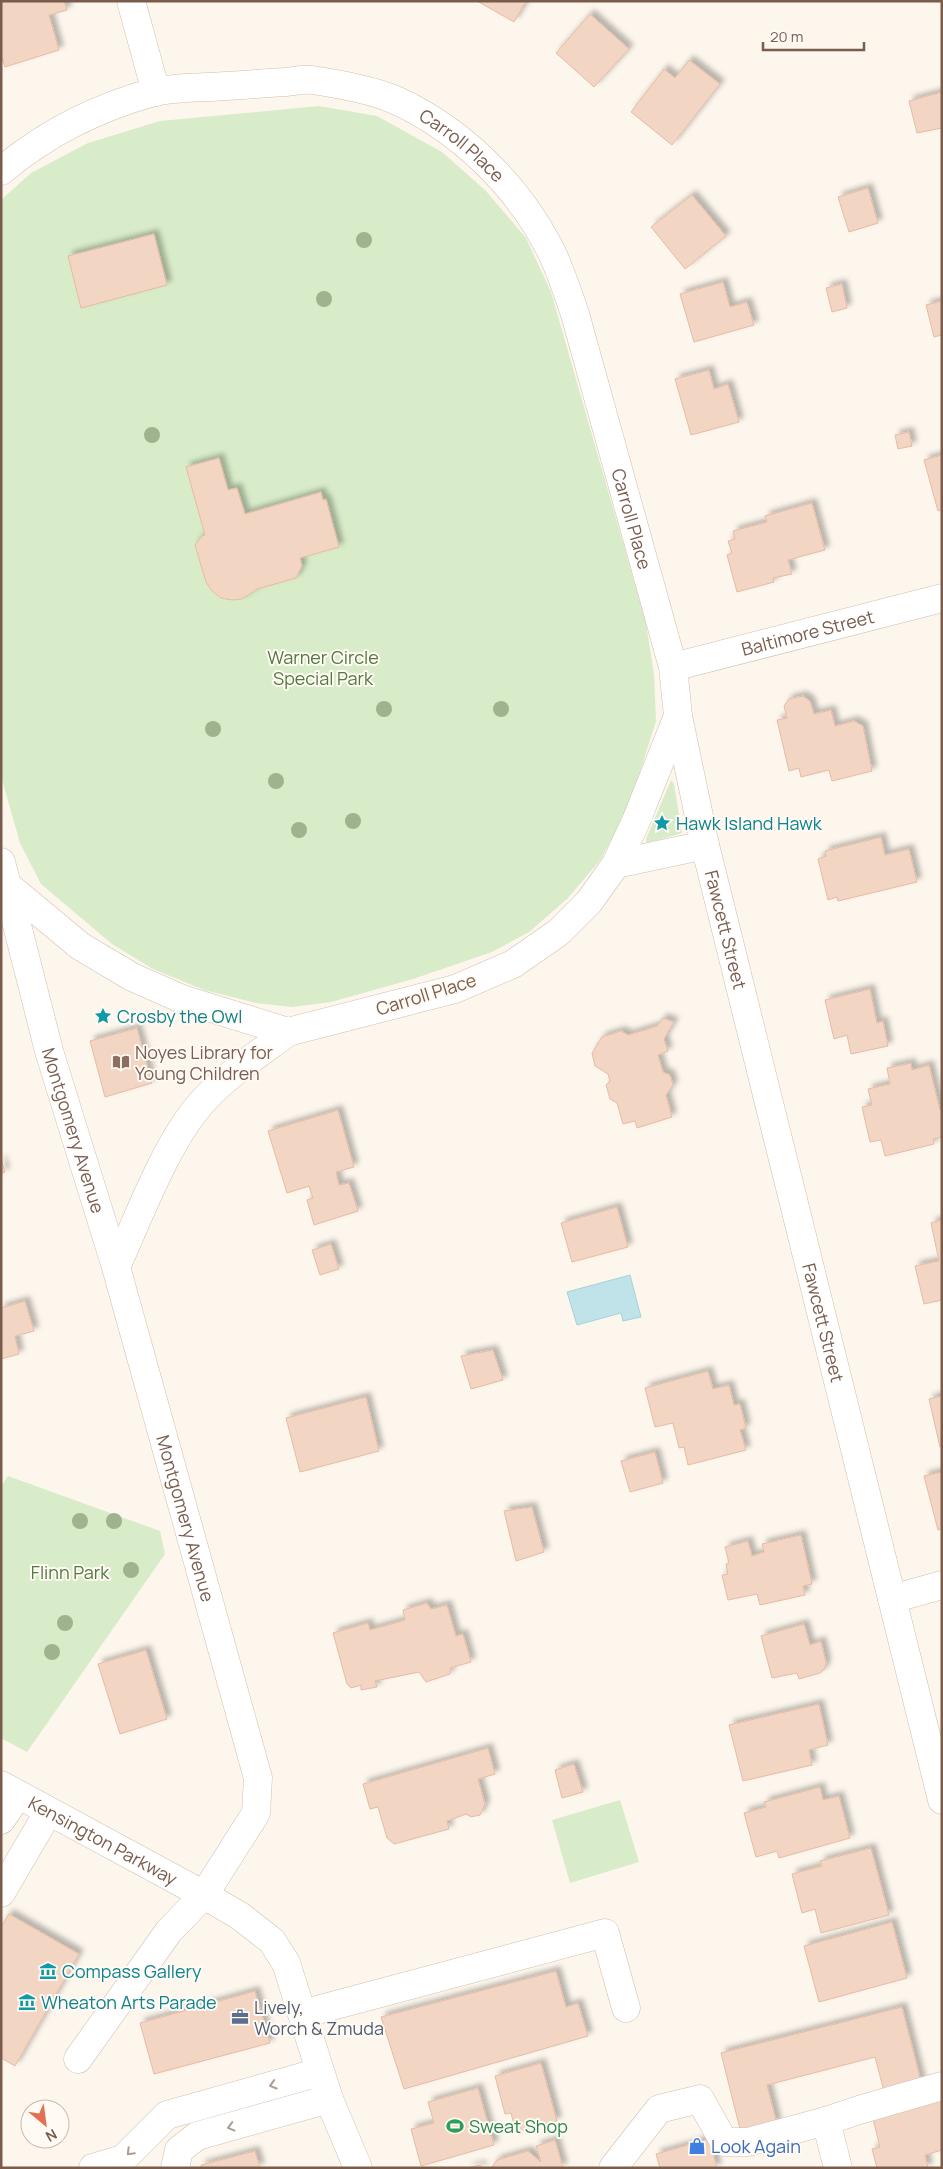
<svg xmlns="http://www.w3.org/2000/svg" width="943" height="2169" font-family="Manrope,sans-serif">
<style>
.green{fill:#d8ecc9}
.water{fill:#bfe3e8;stroke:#a5d3da}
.building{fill:#f3d5c3;stroke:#e6bba3;filter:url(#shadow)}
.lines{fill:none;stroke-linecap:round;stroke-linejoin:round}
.minor-casing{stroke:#d1beb0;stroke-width:29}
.minor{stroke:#fff;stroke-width:28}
.tree{fill:#a0b28e}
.oneway{stroke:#af9d94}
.labels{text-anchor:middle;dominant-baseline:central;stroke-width:4;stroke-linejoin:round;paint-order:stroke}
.street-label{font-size:18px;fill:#7a5c4d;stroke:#fffaf3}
.park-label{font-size:18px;fill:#537a41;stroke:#fffaf3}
.culture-label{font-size:18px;fill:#0d838f;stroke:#fffaf3;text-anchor:start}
.education-label{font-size:18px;fill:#785e54;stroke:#fffaf3;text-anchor:start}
.service-label{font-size:18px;fill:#4e5e75;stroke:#fffaf3;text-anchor:start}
.leisure-label{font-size:18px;fill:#27864d;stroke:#fffaf3;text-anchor:start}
.shop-label{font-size:18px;fill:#366cbe;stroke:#fffaf3;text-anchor:start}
</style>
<defs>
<filter id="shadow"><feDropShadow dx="4.5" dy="-4.5" stdDeviation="2.5" flood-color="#0004"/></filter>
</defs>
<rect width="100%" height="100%" fill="#fdf6ec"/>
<g class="green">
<polygon points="319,106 377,116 442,152 486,191 526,238 551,292 646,623 654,674 656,721 628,810 601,859 567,899 529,932 492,952 413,979 331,1002 292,1007 256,1003 204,990 153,969 112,944 41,884 20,843 1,776 1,200 31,173 88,143 160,121"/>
<polygon points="671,780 674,784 682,833 647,843 646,839"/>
<polygon points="8,1476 160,1531 165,1554 27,1752 1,1738 1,1486"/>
<polygon points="620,1800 639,1862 570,1883 552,1820"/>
</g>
<polygon class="water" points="630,1275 641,1317 623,1321 621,1313 577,1325 567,1292"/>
<g class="building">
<polygon points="1,1 64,1 67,10 49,15 59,50 5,67 1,55"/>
<polygon points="477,1 526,1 514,22"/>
<polygon points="590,14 629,49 594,87 556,53"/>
<polygon points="689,60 720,84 672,145 631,112 664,69 675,78"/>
<polygon points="942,92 942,128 917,133 909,101"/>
<polygon points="868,188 878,223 849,232 838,197"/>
<polygon points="692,195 726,236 685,269 651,227"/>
<polygon points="154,234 167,285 81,308 68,256"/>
<polygon points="723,282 730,307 747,302 754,325 694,342 680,294"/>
<polygon points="842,284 847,308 832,312 826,288"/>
<polygon points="942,301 942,335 934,337 926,305"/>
<polygon points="709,370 714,389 728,384 739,422 691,435 675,379"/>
<polygon points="909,432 912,446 898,449 895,435"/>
<polygon points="942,455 942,510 938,511 924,460"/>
<polygon points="219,458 228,490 237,488 245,514 321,492 323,500 326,499 339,547 300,558 302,566 296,578 257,589 242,599 232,600 221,598 212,591 206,582 195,545 202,536 205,535 186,467"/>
<polygon points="812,503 825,550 788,560 792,574 773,578 774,582 737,592 727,555 732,553 728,541 735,539 733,531 767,522 765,516"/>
<polygon points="803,696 810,701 814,714 831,710 835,726 854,721 863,726 872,771 832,781 829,770 801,777 799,768 789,771 777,720 787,718 784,706 789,699"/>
<polygon points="881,837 885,855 909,849 917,882 838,901 837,897 828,900 818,859 826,856 825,851"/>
<polygon points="870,989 877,1023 883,1021 888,1046 851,1054 847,1035 834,1039 825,1000"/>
<polygon points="663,1018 674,1022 664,1039 668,1051 658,1055 663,1072 670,1075 673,1085 666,1095 672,1117 637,1128 635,1121 623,1124 617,1103 610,1099 606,1085 610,1081 608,1074 595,1066 592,1053 602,1037 621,1031 628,1035 657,1026"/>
<polygon points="137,1028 152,1083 105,1097 90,1041"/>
<polygon points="911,1063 912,1070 929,1065 940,1110 942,1109 942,1137 933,1139 934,1144 885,1156 881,1140 870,1142 862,1107 872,1105 868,1089 890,1084 887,1068"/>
<polygon points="338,1110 354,1167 336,1172 339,1185 349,1183 358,1211 314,1225 307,1200 313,1198 309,1186 287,1193 268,1131"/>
<polygon points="1,1159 5,1172 1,1174"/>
<polygon points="617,1207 628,1247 572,1262 561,1223"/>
<polygon points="942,1220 942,1300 924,1304 915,1266 939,1261 931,1223"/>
<polygon points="331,1244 339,1269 320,1275 312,1250"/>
<polygon points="25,1301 34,1331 15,1336 19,1354 1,1359 1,1308"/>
<polygon points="493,1350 503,1380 471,1389 461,1356"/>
<polygon points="708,1371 713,1389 729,1385 734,1405 740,1404 746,1428 740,1430 746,1450 688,1465 684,1447 679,1448 673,1423 655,1427 645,1388"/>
<polygon points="942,1396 942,1446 940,1447 929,1399"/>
<polygon points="366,1397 379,1451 300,1472 286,1418"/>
<polygon points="655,1452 663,1483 630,1492 621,1461"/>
<polygon points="942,1472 942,1529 938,1530 924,1476"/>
<polygon points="532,1507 544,1552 516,1561 504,1511"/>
<polygon points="801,1535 812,1584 803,1586 805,1595 760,1605 757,1594 728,1600 722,1575 728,1574 726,1564 729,1563 725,1547 748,1541 752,1556 764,1552 762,1544"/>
<polygon points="427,1603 431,1609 447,1605 456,1636 463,1634 471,1662 450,1668 450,1674 426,1682 419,1672 375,1681 377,1687 361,1690 361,1685 351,1688 347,1684 333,1633 368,1623 370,1630 405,1620 403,1610"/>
<polygon points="804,1624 810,1645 821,1641 826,1662 825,1668 820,1673 799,1679 797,1673 772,1678 761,1636"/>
<polygon points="146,1650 167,1719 120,1734 98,1664"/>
<polygon points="819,1704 828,1745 809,1750 812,1765 743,1781 729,1725"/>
<polygon points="488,1748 495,1774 478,1779 485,1804 480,1815 471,1817 466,1814 447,1821 449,1829 394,1844 387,1838 378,1807 370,1809 363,1784"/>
<polygon points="574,1764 583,1792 562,1798 555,1770"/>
<polygon points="820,1787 823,1800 839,1796 850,1838 779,1858 777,1851 756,1857 744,1813 766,1807 764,1802"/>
<polygon points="871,1848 889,1915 821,1933 815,1909 802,1913 792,1874 822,1866 820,1861"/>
<polygon points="9,1914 79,1954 15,2066 1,2058 1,1927"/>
<polygon points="892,1922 907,1978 819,2002 804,1946"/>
<polygon points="556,1971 566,2007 578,2003 588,2036 404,2089 381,2017"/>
<polygon points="255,1991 270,2043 154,2074 140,2023"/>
<polygon points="902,2007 922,2085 885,2095 875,2057 767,2085 777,2124 741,2133 721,2053"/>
<polygon points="541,2063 557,2121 516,2132 511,2113 505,2114 495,2076"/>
<polygon points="478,2088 494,2145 421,2166 411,2129 434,2123 428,2102"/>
<polygon points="942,2093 942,2150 925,2155 928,2168 877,2168 872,2149 880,2147 871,2111"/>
<polygon points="709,2139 717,2168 660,2168 656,2154"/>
<polygon points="555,2140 563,2168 491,2168 497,2160 528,2151 541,2162 536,2146"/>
<polygon points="255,2151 260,2168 201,2168 201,2165"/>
<polygon points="480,2165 484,2168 467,2168"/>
</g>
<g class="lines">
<g class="minor-casing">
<g id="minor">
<polyline points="131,1 156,92"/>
<path id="s1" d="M1,171c44,-37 98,-64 153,-79 23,-5 49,-4 72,-6 20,-1 40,-3 60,-4 9,-1 18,-3 26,-2 27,4 57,9 81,19 66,29 123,85 156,148 11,21 18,44 26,67l98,353 5,49 -42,105 -20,43 -27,38 -30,30 -46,32 -58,25 -167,43 -106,-33 -50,-22 -52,-31 -72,-60"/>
<path id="s2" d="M673,667l269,-69"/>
<path id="s3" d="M678,716l27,129 237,955"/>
<path id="s4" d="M1,862l48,189 67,216 142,511 -2,35 -52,82 -35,36 -91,128"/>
<polyline points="616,864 705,845"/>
<path d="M116,1267c23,-50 51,-128 89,-168 24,-26 55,-46 83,-67"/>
<polyline points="892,1599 942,1585"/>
<path id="s5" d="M1,1785l203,110 36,21 32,25 14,22 43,136 29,69"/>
<polyline points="1,1820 18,1795"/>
<polyline points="1,1893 49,1811"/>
<polyline points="302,2014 605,1933 626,2008"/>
<polyline points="826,2121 859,2110 942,2086"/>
<polyline points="93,2168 123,2159 167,2115 320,2072"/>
<polyline points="175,2168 179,2150 197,2136 329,2099"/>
<polyline points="613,2168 659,2109 700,2099 724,2142 748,2142 826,2121 838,2168"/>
</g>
</g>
<use href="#minor" class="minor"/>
</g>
<g class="tree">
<circle cx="364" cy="240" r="8"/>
<circle cx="324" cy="299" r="8"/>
<circle cx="152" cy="435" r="8"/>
<circle cx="384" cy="709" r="8"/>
<circle cx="501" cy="709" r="8"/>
<circle cx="213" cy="729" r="8"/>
<circle cx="276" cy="781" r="8"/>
<circle cx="353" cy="821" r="8"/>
<circle cx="299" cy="830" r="8"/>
<circle cx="80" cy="1521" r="8"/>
<circle cx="114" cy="1521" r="8"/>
<circle cx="131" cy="1570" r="8"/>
<circle cx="65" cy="1623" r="8"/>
<circle cx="52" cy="1652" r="8"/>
</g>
<defs><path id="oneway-chevron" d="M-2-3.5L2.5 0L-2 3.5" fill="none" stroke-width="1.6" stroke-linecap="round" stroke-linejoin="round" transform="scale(1.25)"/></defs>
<g class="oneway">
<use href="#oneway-chevron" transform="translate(273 2085) rotate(164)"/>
<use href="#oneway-chevron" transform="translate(231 2127) rotate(165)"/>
<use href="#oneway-chevron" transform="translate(130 2152) rotate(135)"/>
</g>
<defs>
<g id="sight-bare" transform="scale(1.35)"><path d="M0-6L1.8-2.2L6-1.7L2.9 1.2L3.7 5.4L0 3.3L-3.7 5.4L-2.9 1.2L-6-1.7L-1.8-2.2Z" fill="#0f9aa8" stroke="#fffaf3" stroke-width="2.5" paint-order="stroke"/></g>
<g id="library-bare" transform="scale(1.35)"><path d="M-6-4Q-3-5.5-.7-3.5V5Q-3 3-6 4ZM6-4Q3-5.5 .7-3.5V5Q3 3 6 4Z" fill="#8d6e63" stroke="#fffaf3" stroke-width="2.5" paint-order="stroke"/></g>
<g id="museum-bare" transform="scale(1.35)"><path d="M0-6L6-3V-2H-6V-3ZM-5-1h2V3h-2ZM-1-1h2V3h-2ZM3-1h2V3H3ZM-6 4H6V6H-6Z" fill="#0f9aa8" stroke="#fffaf3" stroke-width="2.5" paint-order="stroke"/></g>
<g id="office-bare" transform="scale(1.35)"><path d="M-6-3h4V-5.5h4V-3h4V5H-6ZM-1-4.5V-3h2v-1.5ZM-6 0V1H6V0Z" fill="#5c6f8a" stroke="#fffaf3" stroke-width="2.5" paint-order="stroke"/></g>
<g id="stadium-bare" transform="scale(1.35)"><path d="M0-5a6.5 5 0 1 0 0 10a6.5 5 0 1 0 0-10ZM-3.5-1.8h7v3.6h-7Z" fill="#2e9e5b" stroke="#fffaf3" stroke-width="2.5" paint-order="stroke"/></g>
<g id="shop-bare" transform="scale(1.35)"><path d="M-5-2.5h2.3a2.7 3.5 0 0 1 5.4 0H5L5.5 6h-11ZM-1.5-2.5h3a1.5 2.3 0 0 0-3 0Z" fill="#3f7fe0" stroke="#fffaf3" stroke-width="2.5" paint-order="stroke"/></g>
</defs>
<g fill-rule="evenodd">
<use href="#sight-bare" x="662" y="823"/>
<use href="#sight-bare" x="103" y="1016"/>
<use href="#library-bare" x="121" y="1062"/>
<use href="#museum-bare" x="48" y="1971"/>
<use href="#museum-bare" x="27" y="2002"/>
<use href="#office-bare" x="240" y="2017"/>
<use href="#stadium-bare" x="455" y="2126"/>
<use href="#shop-bare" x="697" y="2146"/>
</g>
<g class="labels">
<g class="street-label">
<text stroke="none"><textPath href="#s1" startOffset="499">Carroll Place</textPath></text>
<text stroke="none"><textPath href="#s1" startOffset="919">Carroll Place</textPath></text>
<text stroke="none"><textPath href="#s2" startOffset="139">Baltimore Street</textPath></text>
<text stroke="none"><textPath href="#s3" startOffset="219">Fawcett Street</textPath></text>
<text transform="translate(426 994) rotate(-17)">Carroll Place</text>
<text stroke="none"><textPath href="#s4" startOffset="278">Montgomery Avenue</textPath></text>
<text stroke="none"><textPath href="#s3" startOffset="624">Fawcett Street</textPath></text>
<text stroke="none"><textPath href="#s4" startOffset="682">Montgomery Avenue</textPath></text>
<text stroke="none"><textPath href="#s5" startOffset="116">Kensington Parkway</textPath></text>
</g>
<g class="park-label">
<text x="323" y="657">Warner Circle<tspan x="323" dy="21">Special Park</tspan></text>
<text x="70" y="1572">Flinn Park</text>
</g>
<g class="culture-label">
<text x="676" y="823">Hawk Island Hawk</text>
<text x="117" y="1016">Crosby the Owl</text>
<text x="62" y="1971">Compass Gallery</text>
<text x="41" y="2002">Wheaton Arts Parade</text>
</g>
<g class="education-label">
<text x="135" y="1052">Noyes Library for<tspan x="135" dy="21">Young Children</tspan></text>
</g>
<g class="service-label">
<text x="254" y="2007">Lively,<tspan x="254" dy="21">Worch &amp; Zmuda</tspan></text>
</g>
<g class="leisure-label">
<text x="469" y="2126">Sweat Shop</text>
</g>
<g class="shop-label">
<text x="711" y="2146">Look Again</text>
</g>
</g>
<rect width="943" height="2169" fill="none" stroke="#7a5c4d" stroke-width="5"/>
<g transform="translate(45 2124) rotate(151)"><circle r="24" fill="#fffaf3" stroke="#cabbb1"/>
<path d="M0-4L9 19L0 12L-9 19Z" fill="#e76f51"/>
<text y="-8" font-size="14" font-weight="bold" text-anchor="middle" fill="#7a5c4d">N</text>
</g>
<path d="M763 42v8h101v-8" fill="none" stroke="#7a5c4d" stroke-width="2.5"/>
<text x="770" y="42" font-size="15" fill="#7a5c4d" stroke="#fffaf3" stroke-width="4" paint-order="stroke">20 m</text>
</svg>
